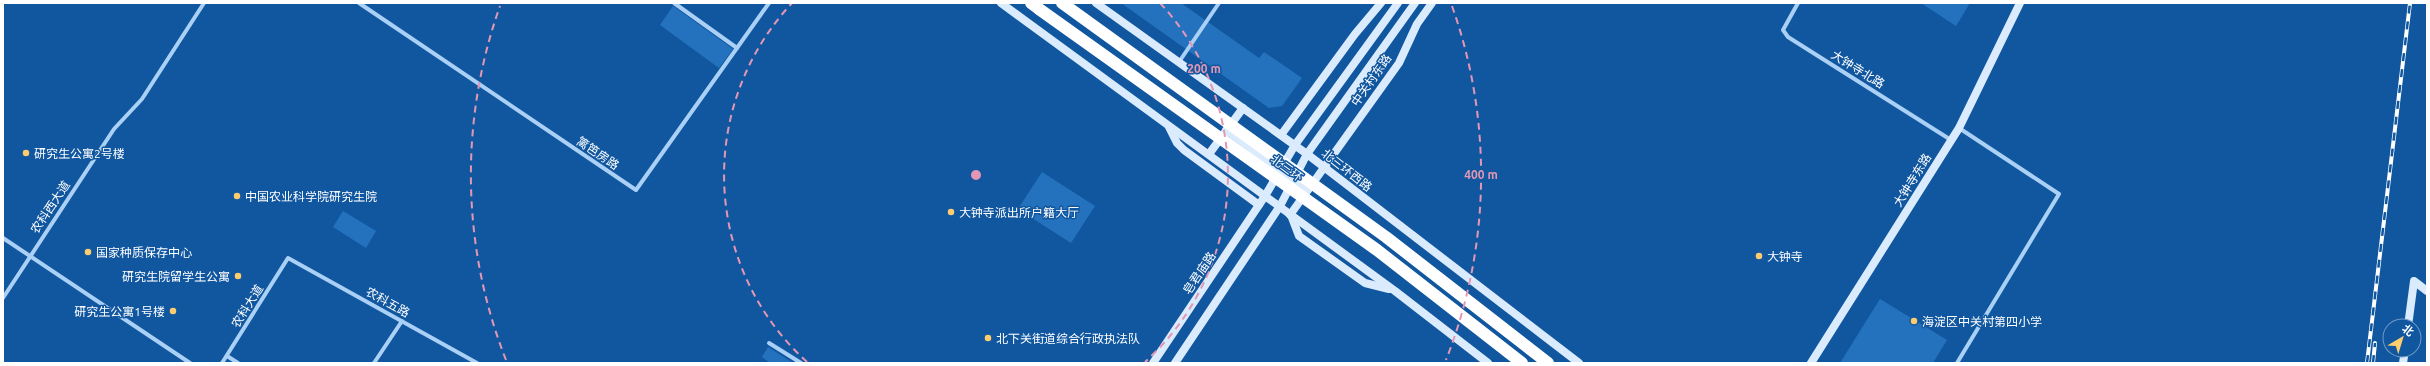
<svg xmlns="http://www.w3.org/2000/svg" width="2430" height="366" font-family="Ubuntu,'Noto Sans SC',sans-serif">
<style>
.green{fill:#2472be}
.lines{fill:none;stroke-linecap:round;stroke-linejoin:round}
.street{stroke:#aad0f5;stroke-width:4}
.secondary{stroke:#daebfd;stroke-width:8}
.highway{stroke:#fff;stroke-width:12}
.rail-casing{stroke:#fff;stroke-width:4}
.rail{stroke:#1157a0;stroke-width:2.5;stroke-dasharray:8;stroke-linecap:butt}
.highway-bridge{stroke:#fff;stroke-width:12}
.ring{fill:none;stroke:#e497b5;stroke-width:2;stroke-dasharray:7 5}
.poi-dot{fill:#ffcd6e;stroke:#1157a0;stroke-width:1.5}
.labels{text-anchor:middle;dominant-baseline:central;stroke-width:3;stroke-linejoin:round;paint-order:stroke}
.street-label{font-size:12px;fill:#fff;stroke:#1157a0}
.poi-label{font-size:12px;fill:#fff;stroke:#1157a0;text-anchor:start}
.centre{fill:#e497b5;stroke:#1157a0;stroke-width:2}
.ring-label{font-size:12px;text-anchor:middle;font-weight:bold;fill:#e497b5;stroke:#1157a0;stroke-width:3;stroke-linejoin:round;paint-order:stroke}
</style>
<rect width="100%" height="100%" fill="#1157a0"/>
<g class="green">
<polygon points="1121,3 1181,3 1259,58 1264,52 1302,78 1282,106 1269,108"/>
<polygon points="1921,3 1970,3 1956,26"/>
<polygon points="673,6 733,49 719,68 660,25"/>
<polygon points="1042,172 1095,206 1071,243 1018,209"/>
<polygon points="343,211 376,231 366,248 333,227"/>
<polygon points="1880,299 1947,340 1933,363 1840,363"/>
<polygon points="768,347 793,363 770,363 762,357"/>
</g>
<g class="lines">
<g class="street">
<polyline points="359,3 636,190 769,3"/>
<polyline points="674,3 737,48"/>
<polyline points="1798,3 1783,30 1788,37 1951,140"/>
<polyline points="1179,62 1219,3"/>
<polyline points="3,238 190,363"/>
<polyline points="3,298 114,129 142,99 204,3"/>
<polyline points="769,343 801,363"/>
<polyline points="227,356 238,363"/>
<polyline points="222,363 288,258 477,363"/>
<polyline points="374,363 402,321"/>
<polyline points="1957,363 2059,194 1959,128"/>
</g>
<g class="secondary">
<polyline points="1001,3 1395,291 1488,363"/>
<polyline points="1096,3 1307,154 1579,363"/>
<polyline points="1169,127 1177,143 1184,150 1259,205"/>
<polyline points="1226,130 1308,190"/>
<polyline points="1281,135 1355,34 1381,3"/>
<polyline points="1209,154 1243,108"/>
<polyline points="1290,215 1399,63 1417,24 1432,3"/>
<polyline points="1291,215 1299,236 1365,283 1389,289"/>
<polyline points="2408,326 2414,281 2427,291"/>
<polyline points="1153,363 1265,196 1295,145 1398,3"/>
<polyline points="1175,363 1280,206 1307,154 1415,3"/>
<polyline points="1811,363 1959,128 2020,3"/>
<polyline points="2403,363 2405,350"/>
</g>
<polyline class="highway" points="1031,3 1039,9"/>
<g class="rail-casing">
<g id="rail">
<polyline points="2367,363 2410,3"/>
<polyline points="2373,363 2375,343"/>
</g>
</g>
<use href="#rail" class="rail"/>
<g class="highway-bridge">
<polyline points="1062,3 1386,237 1548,363"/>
<polyline points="1039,9 1377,250 1522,363"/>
</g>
</g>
<g class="ring">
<path d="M807 362A252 252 0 0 1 792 3M1160 3A252 252 0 0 1 1145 362"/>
<path d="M506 360A505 505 0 0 1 500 6M1452 6A505 505 0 0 1 1446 360"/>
</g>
<g class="poi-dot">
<circle cx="26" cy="153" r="4"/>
<circle cx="237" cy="196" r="4"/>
<circle cx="951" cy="212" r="4"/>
<circle cx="88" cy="252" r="4"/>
<circle cx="1759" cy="256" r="4"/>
<circle cx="238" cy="276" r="4"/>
<circle cx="173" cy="311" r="4"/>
<circle cx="1914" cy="321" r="4"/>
<circle cx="988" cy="338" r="4"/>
</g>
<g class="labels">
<g class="street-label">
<text transform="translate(1858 69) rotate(32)">大钟寺北路</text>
<text transform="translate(1371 80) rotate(-55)">中关村东路</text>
<text transform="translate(598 153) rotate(34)">篱笆房路</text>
<text transform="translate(1287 168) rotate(36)">北三环</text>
<text transform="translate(1347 170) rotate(38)">北三环西路</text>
<text transform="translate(1912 180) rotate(-58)">大钟寺东路</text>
<text transform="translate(50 207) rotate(-56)">农科西大道</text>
<text transform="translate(1199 273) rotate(-56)">皂君庙路</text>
<text transform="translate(388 302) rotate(29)">农科五路</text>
<text transform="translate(247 306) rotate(-58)">农科大道</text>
</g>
<g class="poi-label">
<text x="34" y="153">研究生公寓2号楼</text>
<text x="245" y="196">中国农业科学院研究生院</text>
<text x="959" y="212">大钟寺派出所户籍大厅</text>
<text x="96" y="252">国家种质保存中心</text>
<text x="1767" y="256">大钟寺</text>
<text x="230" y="276" text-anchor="end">研究生院留学生公寓</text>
<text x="165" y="311" text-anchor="end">研究生公寓1号楼</text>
<text x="1922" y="321">海淀区中关村第四小学</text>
<text x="996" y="338">北下关街道综合行政执法队</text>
</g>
</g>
<circle cx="976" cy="175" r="6" class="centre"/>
<g class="ring-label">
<text x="1204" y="73">200 m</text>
<text x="1481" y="179">400 m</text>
</g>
<rect width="2430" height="366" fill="none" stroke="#ffffff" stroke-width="8"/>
<g transform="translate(2402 338) rotate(38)"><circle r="19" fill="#1157a0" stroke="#709ac6"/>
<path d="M0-3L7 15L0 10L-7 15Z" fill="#ffcd6e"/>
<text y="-6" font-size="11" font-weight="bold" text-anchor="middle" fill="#ffffff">北</text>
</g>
</svg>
